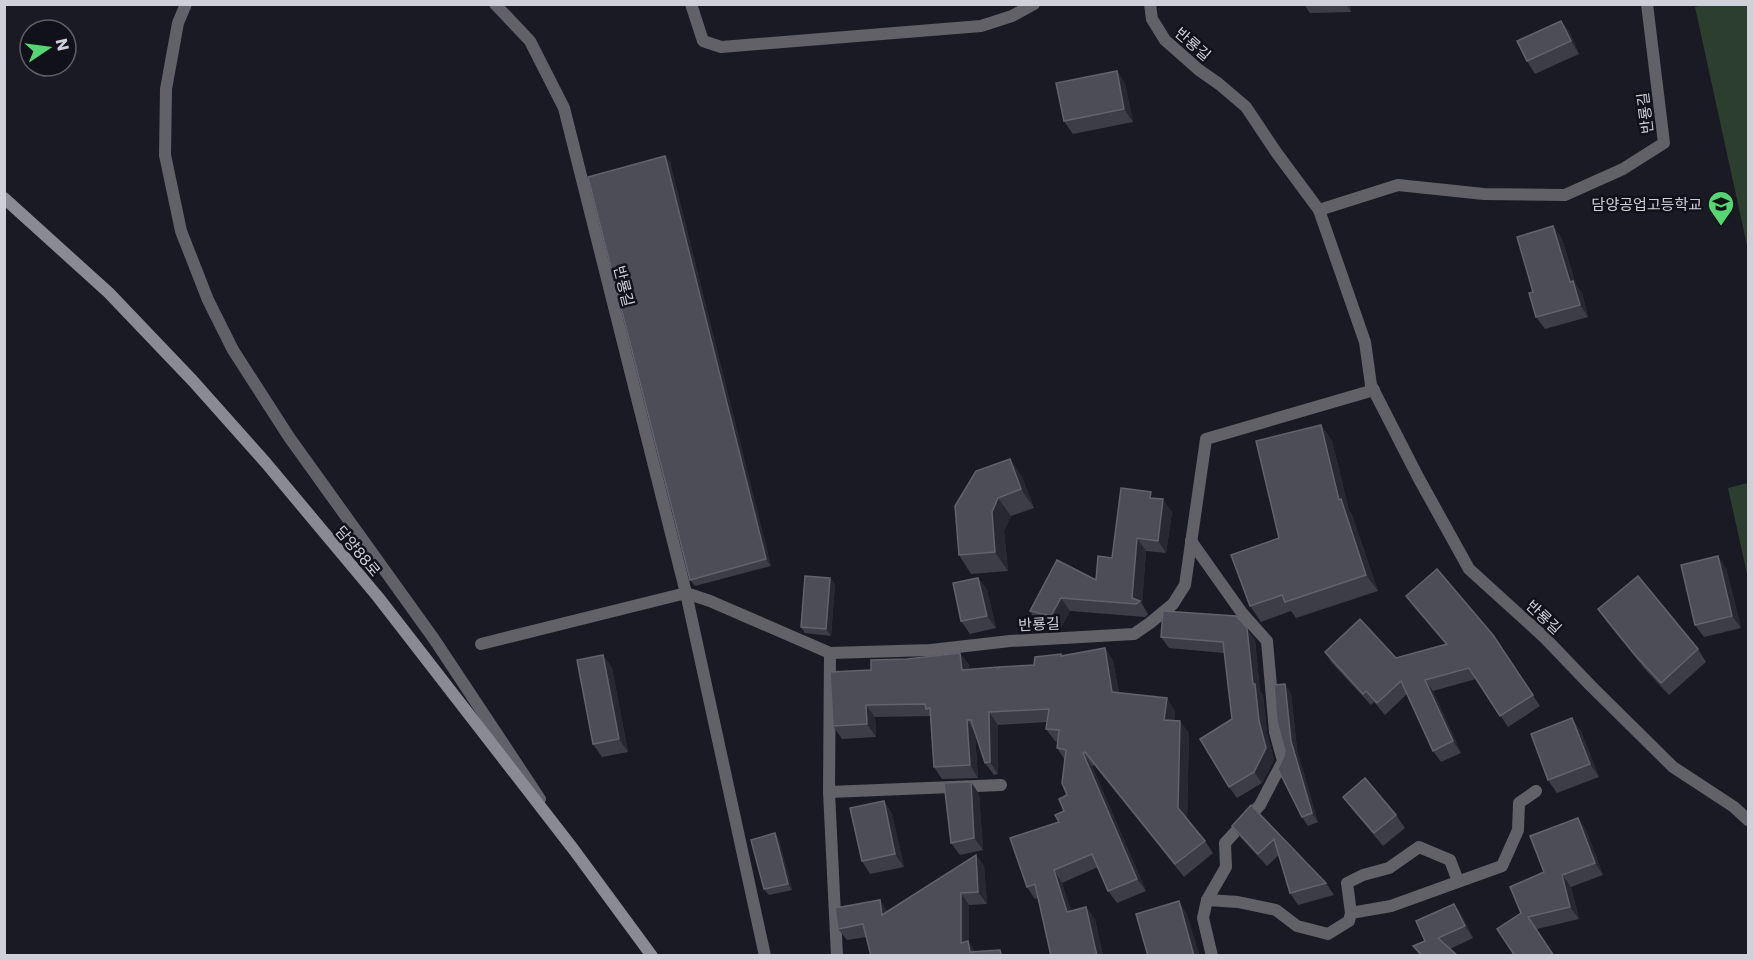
<svg xmlns="http://www.w3.org/2000/svg" width="1753" height="960" font-family="Poppins,'Noto Sans KR',sans-serif">
<style>
.green{fill:#2c3e2e}
.lines{fill:none;stroke-linecap:round;stroke-linejoin:round}
.lane{stroke:#616167;stroke-width:12}
.street{stroke:#616167;stroke-width:12}
.secondary{stroke:#898a92;stroke-width:12}
.wall{fill:#3d3d48}
.shaded-wall{fill:#282833}
.building{fill:#4d4d57;stroke:#61626c;stroke-width:1.5}
.labels{text-anchor:middle;dominant-baseline:central;stroke-width:5;stroke-linejoin:round;paint-order:stroke}
.street-label{font-size:15px;fill:#d0d1d8;stroke:#11111a}
.poi-label{font-size:15px;fill:#d0d1d8;stroke:#11111a;text-anchor:end}
</style>
<rect width="100%" height="100%" fill="#191a24"/>
<g class="green">
<polygon points="1706,4 1748,5 1748,250 1695,7"/>
<polygon points="1748,483 1748,578 1728,488"/>
</g>
<g class="lines">
<g class="lane">
<polyline points="829,792 1001,785"/>
<polyline points="1207,900 1238,902 1276,910 1297,926 1328,934 1349,921 1351,913 1391,906 1502,866 1518,830 1519,803 1536,791"/>
<polyline points="1351,913 1347,883 1363,875 1389,868 1419,847 1450,860 1458,881"/>
</g>
<g class="street">
<polyline points="186,4 178,23 166,89 165,155 181,231 208,300 233,350 289,437 434,639 540,799"/>
<polyline points="495,4 530,41 564,108 686,593 765,956"/>
<polyline points="691,4 703,41 721,47 981,26 1012,16 1034,4"/>
<polyline points="1150,4 1152,19 1165,40 1199,70 1219,84 1246,107 1276,152 1319,210 1365,342 1371,385 1418,477 1469,569 1545,638 1591,686 1673,767 1734,807 1748,820"/>
<polyline points="1319,210 1398,185 1484,194 1565,195 1623,169 1664,143 1647,4"/>
<polyline points="1191,541 1242,613 1267,641 1275,732 1283,761 1260,805 1225,843 1226,867 1207,900 1203,918 1212,956"/>
<polyline points="481,644 686,593 710,601 830,653 931,650 1010,641 1134,634 1150,623 1173,604 1185,585 1206,439 1374,390"/>
<polyline points="830,653 829,792 837,956"/>
</g>
<polyline class="secondary" points="4,198 109,293 193,381 266,463 378,597 574,850 652,956"/>
</g>
<g class="wall">
<polygon points="1304,4 1351,4 1351,12 1310,13"/>
<polygon points="1561,21 1570,33 1579,54 1535,74 1527,61"/>
<polygon points="1117,71 1125,84 1133,122 1073,134 1064,121"/>
<polygon points="665,156 670,162 771,566 695,586 690,580"/>
<polygon points="1553,226 1562,239 1576,285 1582,293 1588,317 1545,329 1536,317 1533,292"/>
<polygon points="1321,425 1332,441 1349,510 1352,515 1378,591 1296,618 1291,611 1261,622 1250,606 1279,538"/>
<polygon points="1010,459 1022,477 1034,508 1011,516 1004,531 1008,571 971,574 959,555"/>
<polygon points="1155,498 1172,512 1166,553 1146,551 1142,604 1148,614 1145,617 1070,611 1060,629 1038,624 1030,611 1096,580"/>
<polygon points="1726,568 1741,628 1704,637 1695,625"/>
<polygon points="830,578 835,584 831,636 805,633 801,627"/>
<polygon points="978,578 987,590 996,628 970,634 961,621"/>
<polygon points="1406,596 1493,635 1540,706 1508,727 1476,679 1433,691 1461,753 1441,762 1433,751 1407,694 1385,715 1374,702 1371,705 1332,663 1325,652 1396,658 1446,645 1414,607"/>
<polygon points="1598,609 1698,649 1706,662 1669,695 1644,668 1607,622"/>
<polygon points="1161,637 1255,640 1260,691 1263,695 1267,733 1274,760 1262,783 1237,798 1229,787 1232,719 1224,653 1169,648"/>
<polygon points="1105,648 1113,661 1119,693 1175,710 1174,721 1189,733 1187,819 1205,841 1213,853 1184,877 1094,765 1092,766 1146,891 1117,903 1108,891 1098,867 1062,883 1071,911 1086,907 1095,920 1103,956 1051,956 1038,898 1035,899 1027,887 1064,811 1067,795 1065,760 1057,748 1058,742 1055,741 1046,729 1047,722 998,725 998,774 994,775 985,763 975,733 978,778 942,779 934,767 931,716 875,717 876,737 842,739 833,726 871,670 907,659 960,653 969,665 969,669 999,668 1034,665 1062,656"/>
<polygon points="603,655 612,668 628,752 602,757 593,744"/>
<polygon points="1291,693 1297,750 1318,822 1308,826 1302,817 1284,756"/>
<polygon points="1581,731 1599,777 1557,793 1548,780"/>
<polygon points="979,794 983,850 960,855 951,843"/>
<polygon points="1343,797 1396,815 1405,828 1383,846 1352,809"/>
<polygon points="884,801 892,814 904,867 870,874 862,861"/>
<polygon points="1251,805 1326,883 1334,895 1298,905 1290,893 1279,855 1267,866 1241,838 1232,826"/>
<polygon points="1578,818 1586,830 1603,875 1571,887 1579,919 1537,929 1521,913 1544,872"/>
<polygon points="779,840 792,890 769,895 764,889"/>
<polygon points="976,855 984,866 987,904 969,905 969,943 975,952 1000,950 1004,956 871,956 866,937 847,940 838,929 887,911"/>
<polygon points="1454,904 1462,916 1473,938 1450,949 1458,956 1420,956 1413,946 1425,941"/>
</g>
<g class="shaded-wall">
<polygon points="1346,4 1351,4 1351,12"/>
<polygon points="1561,21 1570,33 1579,54 1571,41"/>
<polygon points="1117,71 1125,84 1133,122 1124,109"/>
<polygon points="665,156 670,162 771,566 766,559"/>
<polygon points="1553,226 1562,239 1576,285 1582,293 1588,317 1580,305 1570,282"/>
<polygon points="1321,425 1332,441 1349,510 1352,515 1378,591 1366,575 1339,500"/>
<polygon points="1010,459 1022,477 1034,508 1021,489"/>
<polygon points="998,498 1011,516 1004,531 1008,571 995,552 992,512"/>
<polygon points="1163,499 1172,512 1166,553 1158,541"/>
<polygon points="1137,538 1146,551 1142,604 1140,601 1132,598"/>
<polygon points="1718,556 1726,568 1741,628 1732,616"/>
<polygon points="830,578 835,584 831,636 826,629"/>
<polygon points="978,578 987,590 996,628 987,616"/>
<polygon points="1061,598 1070,611 1060,629 1051,616"/>
<polygon points="1247,628 1255,640 1260,691 1263,695 1267,733 1274,760 1262,783 1254,772 1259,721 1253,684"/>
<polygon points="1105,648 1113,661 1121,705 1112,692"/>
<polygon points="960,653 969,665 971,682 962,670"/>
<polygon points="603,655 612,668 628,752 619,739"/>
<polygon points="1425,680 1433,691 1461,753 1453,741"/>
<polygon points="1285,684 1291,693 1297,750 1318,822 1312,813 1291,741"/>
<polygon points="1167,698 1175,710 1173,733 1164,720"/>
<polygon points="866,705 875,717 876,737 867,724"/>
<polygon points="989,712 998,725 998,774 990,762"/>
<polygon points="1572,718 1581,731 1599,777 1590,764"/>
<polygon points="967,720 975,733 978,778 970,765"/>
<polygon points="1180,721 1189,733 1187,820 1178,808"/>
<polygon points="1083,753 1092,766 1146,891 1137,879"/>
<polygon points="971,782 979,794 983,850 974,838"/>
<polygon points="884,801 892,814 904,867 895,854"/>
<polygon points="1578,818 1586,830 1603,875 1595,863"/>
<polygon points="775,833 779,840 792,890 788,884"/>
<polygon points="976,855 984,866 987,904 978,892"/>
<polygon points="1054,870 1062,883 1076,924 1067,912"/>
<polygon points="1562,875 1571,887 1579,919 1570,907"/>
<polygon points="961,893 969,905 969,943 976,953 973,956 961,943"/>
<polygon points="880,900 888,912 882,915"/>
<polygon points="1179,901 1187,914 1200,956 1194,956"/>
<polygon points="1454,904 1462,916 1473,938 1465,926"/>
<polygon points="1086,907 1095,920 1103,956 1097,956"/>
</g>
<g class="building">
<polygon points="1561,21 1571,41 1527,61 1517,41"/>
<polygon points="1117,71 1124,109 1064,121 1056,83"/>
<polygon points="665,156 766,559 690,580 588,177"/>
<polygon points="1553,226 1570,282 1573,281 1580,305 1536,317 1529,293 1533,292 1517,237"/>
<polygon points="1321,425 1339,500 1341,499 1366,575 1285,602 1282,595 1250,606 1231,555 1279,538 1256,441"/>
<polygon points="1010,459 1021,489 998,498 992,512 995,552 959,555 955,506 976,471"/>
<polygon points="1121,488 1151,492 1150,498 1163,499 1158,541 1137,538 1132,598 1140,601 1136,604 1061,598 1051,616 1030,611 1057,560 1096,580 1098,556 1112,558"/>
<polygon points="1718,556 1732,616 1695,625 1681,565"/>
<polygon points="1437,569 1493,635 1533,695 1500,716 1469,668 1425,680 1453,741 1433,751 1401,681 1377,703 1366,691 1363,694 1325,652 1360,619 1396,658 1447,644 1406,596"/>
<polygon points="805,576 830,578 826,629 801,627"/>
<polygon points="1638,576 1698,649 1661,683 1635,655 1598,609"/>
<polygon points="978,578 987,616 961,621 953,583"/>
<polygon points="1163,611 1236,616 1247,628 1253,684 1255,684 1259,721 1266,748 1254,772 1229,787 1200,739 1232,719 1223,642 1161,637"/>
<polygon points="1105,648 1112,692 1167,698 1164,720 1180,721 1178,808 1205,841 1175,864 1085,752 1083,753 1137,879 1108,891 1092,854 1054,870 1067,912 1086,907 1097,956 1051,956 1035,884 1027,887 1010,838 1059,822 1055,815 1064,811 1059,799 1067,795 1062,783 1066,750 1057,748 1059,730 1046,729 1049,709 989,712 990,762 985,763 971,720 967,720 970,765 934,767 930,708 926,709 925,704 866,705 867,724 833,726 830,672 871,670 871,660 907,659 960,653 962,670 998,667 998,669 999,667 1034,665 1035,657 1061,654 1061,656"/>
<polygon points="603,655 619,739 593,744 577,660"/>
<polygon points="1285,684 1291,741 1312,813 1302,817 1278,769 1284,756 1285,751 1277,722 1274,685"/>
<polygon points="1572,718 1590,764 1548,780 1531,734"/>
<polygon points="1365,778 1396,815 1374,833 1343,797"/>
<polygon points="971,782 974,838 951,843 944,783"/>
<polygon points="884,801 895,854 862,861 850,808"/>
<polygon points="1251,805 1326,883 1290,893 1274,839 1258,854 1232,826"/>
<polygon points="1578,818 1595,863 1562,875 1570,907 1528,917 1554,956 1515,956 1497,929 1521,913 1510,887 1544,872 1530,836"/>
<polygon points="775,833 788,884 764,889 751,840"/>
<polygon points="976,855 978,892 961,893 961,943 968,941 970,952 1000,950 1001,956 871,956 863,924 838,929 835,908 880,900 882,915"/>
<polygon points="1179,901 1194,956 1148,956 1136,914"/>
<polygon points="1454,904 1465,926 1438,938 1458,956 1423,956 1413,946 1425,941 1416,921"/>
</g>
<defs>
<g id="school-pin" transform="scale(1.35)"><path d="M0 17L-7.5 6A9.5 9.5 0 1 1 7.5 6Z" fill="#54d672" stroke="#11111a"/><path d="M0-5L7-2L0 1L-7-2ZM-4 1L0 2.5L4 1V4Q0 6-4 4Z" fill="#111"/></g>
</defs>
<g fill-rule="evenodd">
<use href="#school-pin" x="1721" y="204"/>
</g>
<g class="labels">
<g class="street-label">
<text transform="translate(1193 44) rotate(41)">반룡길</text>
<text transform="translate(1645 113) rotate(-97)">반룡길</text>
<text transform="translate(624 286) rotate(76)">반룡길</text>
<text transform="translate(358 551) rotate(50)">담양88로</text>
<text transform="translate(1544 617) rotate(43)">반룡길</text>
<text transform="translate(1039 624) rotate(-3)">반룡길</text>
</g>
<g class="poi-label">
<text x="1702" y="204">담양공업고등학교</text>
</g>
</g>
<rect width="1753" height="960" fill="none" stroke="#d0d1d8" stroke-width="12"/>
<g transform="translate(48 48) rotate(77)"><circle r="28" fill="#11111a" stroke="#5d5e66" stroke-width="1.5"/>
<path d="M0-4.5L10 22L0 15L-10 22Z" fill="#54d672"/>
<text y="-9" font-size="16" font-weight="bold" text-anchor="middle" fill="#d0d1d8">N</text>
</g>
</svg>
